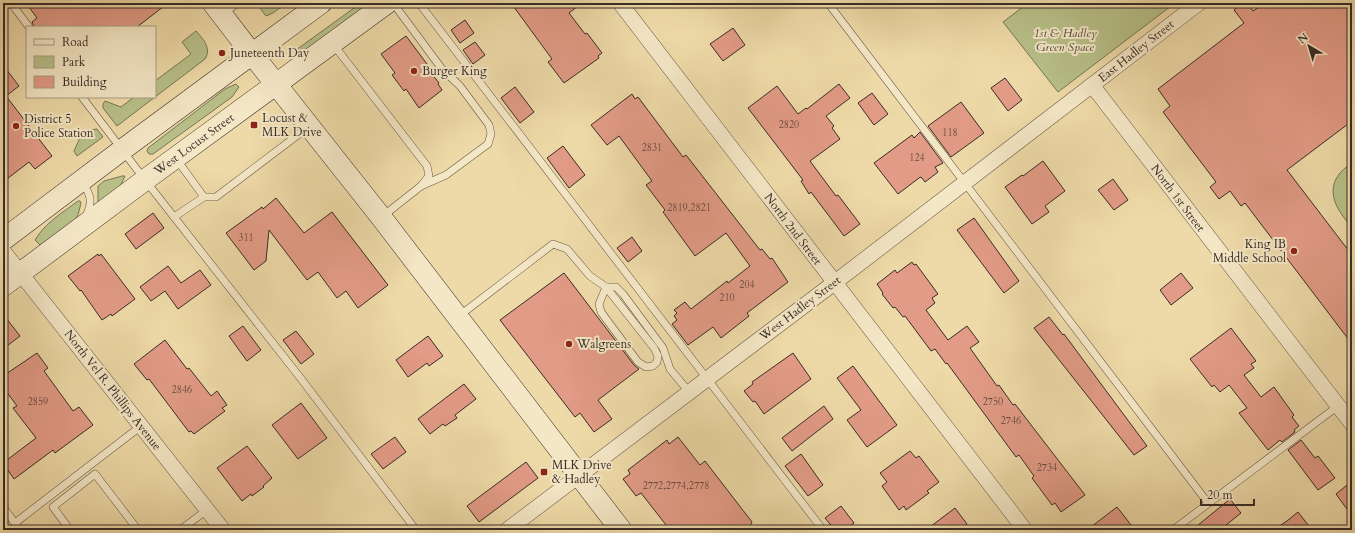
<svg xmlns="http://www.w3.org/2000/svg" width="1355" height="533" font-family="Cardo,serif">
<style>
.green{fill:#b8c089;stroke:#787658}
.building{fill:#e29b86;stroke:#392c27}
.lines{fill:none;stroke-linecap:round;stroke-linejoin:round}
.service-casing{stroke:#665847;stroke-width:8}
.minor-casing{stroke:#665847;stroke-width:16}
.secondary-casing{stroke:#392c27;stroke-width:22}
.service{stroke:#f4e7c6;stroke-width:7}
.minor{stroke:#f4e7c6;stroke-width:15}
.secondary{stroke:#f4e7c6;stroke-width:21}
.poi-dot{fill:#8f2418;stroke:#f4e7c6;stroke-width:1.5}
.labels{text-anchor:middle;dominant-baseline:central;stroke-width:4;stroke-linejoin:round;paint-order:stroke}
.number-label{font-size:10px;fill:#63483f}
.park-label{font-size:12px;font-style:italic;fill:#524a3b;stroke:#f4e7c6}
.street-label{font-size:12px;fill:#392c27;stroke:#f4e7c6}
.poi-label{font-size:12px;fill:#392c27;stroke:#f4e7c6;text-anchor:start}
</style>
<rect width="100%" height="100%" fill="#eedaa8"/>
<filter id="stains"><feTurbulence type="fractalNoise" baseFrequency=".005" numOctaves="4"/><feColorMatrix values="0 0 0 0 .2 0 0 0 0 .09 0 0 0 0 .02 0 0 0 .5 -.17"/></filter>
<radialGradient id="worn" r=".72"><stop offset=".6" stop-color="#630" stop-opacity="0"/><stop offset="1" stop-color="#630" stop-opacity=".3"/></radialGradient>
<g class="green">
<polygon points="256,3 287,3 273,13 266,16"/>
<polygon points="361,3 374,3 300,55 296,50"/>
<polygon points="1028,3 1175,3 1058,92 1003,22"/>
<path d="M196,31c7,8 16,17 9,28l-88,67 -14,-18v-4l2,-3 16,6 13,-10h21v-16l36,-27 -9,-12z"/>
<polygon points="236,84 239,87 232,97 153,154 149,154 147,151 148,148 225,89"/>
<polygon points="97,129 103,137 77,156 74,151 83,131"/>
<path d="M1352,164v64c-11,-14 -25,-30 -16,-49 4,-7 9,-12 16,-15z"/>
<polygon points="122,176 125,176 119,189 98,205 98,186 104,181"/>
<path d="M78,201h2l1,2 -3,12 -6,9 -23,19 -9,2 -5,-5c10,-17 27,-27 43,-39z"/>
</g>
<g class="building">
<polygon points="26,3 168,3 137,27 34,27 32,22 37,18"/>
<polygon points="511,3 582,3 569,13 585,34 587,33 602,53 598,56 599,58 564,83 548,62 552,59"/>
<polygon points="1242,3 1247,3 1253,11 1265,3 1352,3 1352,121 1287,170 1352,255 1352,344 1245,203 1241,206 1230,191 1219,199 1210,187 1216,182 1163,112 1170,106 1158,89 1244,23 1234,10"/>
<polygon points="465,20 474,33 460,43 451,30"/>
<polygon points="733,28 745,45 723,61 710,44"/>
<polygon points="406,36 433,72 431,73 439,83 438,84 442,90 419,108 406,89 404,91 392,75 395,73 381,54"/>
<polygon points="475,42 485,55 473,64 463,50"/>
<polygon points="3,65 19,86 6,96 52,156 35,169 29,162 3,182"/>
<polygon points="1005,78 1022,100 1008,111 991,88"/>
<polygon points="839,84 850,98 826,116 834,126 832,128 840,139 810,161 836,196 838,195 860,224 844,236 811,192 809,194 801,181 803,180 748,108 777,86 798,114 806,108 807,109"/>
<polygon points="515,87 534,112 520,123 501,98"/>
<polygon points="872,93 888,114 874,125 858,103"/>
<polygon points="632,94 635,99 638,97 683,157 686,155 760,250 762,249 770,259 772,258 788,282 747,313 749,316 721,338 713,327 688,345 672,324 677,320 674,316 677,313 674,310 685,302 691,309 727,281 728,283 750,266 726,233 695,256 663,212 665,210 646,185 652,181 619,136 607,145 591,125"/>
<polygon points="961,102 984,133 951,157 928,126"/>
<polygon points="920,132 943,163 935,167 938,172 925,182 921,177 919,178 898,194 874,163 912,135 914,138"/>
<polygon points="563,146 585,175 569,188 547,158"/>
<polygon points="1043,161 1065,191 1045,206 1049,212 1032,224 1005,187 1022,175 1023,176"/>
<polygon points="1113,179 1128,200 1114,210 1098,190"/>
<polygon points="276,198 304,233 332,212 388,285 358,308 346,291 337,298 318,272 307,280 269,230 266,261 254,270 226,233 262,207 263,209"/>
<polygon points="153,213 164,228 136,249 125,234"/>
<polygon points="974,218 1019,281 1004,293 957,230"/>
<polygon points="632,237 642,251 628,262 617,248"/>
<polygon points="98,254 99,256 101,254 135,299 112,316 111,314 102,320 81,290 80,291 68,276"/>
<polygon points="912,262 914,265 916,264 938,294 932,298 935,303 926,310 948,340 967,326 979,342 970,348 997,386 999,385 1013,405 1015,404 1085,495 1061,512 1055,503 1052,505 1032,478 1034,476 1019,455 1016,457 947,363 946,364 935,349 931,351 905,316 903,317 895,307 893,308 882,294 883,293 877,284 895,270 897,273"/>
<polygon points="168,266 181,283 200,270 211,285 178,309 165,291 151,301 140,287"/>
<polygon points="564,273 634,365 639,369 598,400 612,419 594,432 580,413 575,417 500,320"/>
<polygon points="1181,273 1193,288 1171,305 1160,290"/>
<polygon points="3,314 20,336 3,349"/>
<polygon points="1049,317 1063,335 1064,334 1147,446 1134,455 1034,328"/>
<polygon points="243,326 261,350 247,361 229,336"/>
<polygon points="1231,328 1256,361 1251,364 1254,368 1244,375 1261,397 1274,387 1294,415 1292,417 1299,426 1294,430 1295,432 1282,442 1280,440 1268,450 1239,413 1247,408 1229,385 1220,392 1214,385 1212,387 1190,359"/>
<polygon points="296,331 314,354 301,364 283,340"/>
<polygon points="428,336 443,356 429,366 427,363 408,377 396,360"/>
<polygon points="165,340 187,369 189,368 211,396 217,391 227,405 222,408 225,411 194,434 191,431 189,432 149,379 147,380 134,364"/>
<polygon points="37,353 48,368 44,371 73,411 79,407 93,425 55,453 53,450 14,479 3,463 36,438 13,408 17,406 3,387 3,376"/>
<polygon points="793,353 811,379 764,414 755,401 753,402 744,391 753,384 752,382"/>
<polygon points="853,366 897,425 867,447 847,420 861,410 837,378"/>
<polygon points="464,384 476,399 455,415 457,418 445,426 443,424 430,434 418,419"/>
<polygon points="301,403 327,438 298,459 272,425"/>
<polygon points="824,406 833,419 792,451 782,438"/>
<polygon points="395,437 406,452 383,469 371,454"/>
<polygon points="678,437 700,465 705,461 752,522 748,530 670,530 641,493 636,496 623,479 630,474 628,470 667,440 669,444"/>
<polygon points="1301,440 1315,458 1318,456 1335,478 1318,490 1288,450"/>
<polygon points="247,446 272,478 263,486 264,487 252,496 251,494 242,501 217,468"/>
<polygon points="910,451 916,458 919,456 939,482 927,491 929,493 906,510 904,506 899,510 882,486 887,482 880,473"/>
<polygon points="801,454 823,485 808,496 785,466"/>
<polygon points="526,462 538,478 479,522 467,506"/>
<polygon points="1352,481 1352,516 1336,494"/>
<polygon points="1230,499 1241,513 1220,530 1192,530"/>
<polygon points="841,506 854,523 845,530 835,530 825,518"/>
<polygon points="1117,507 1135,530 1087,530"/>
<polygon points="955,508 967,524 960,530 926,530"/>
<polygon points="1298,512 1312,530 1273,530 1287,521"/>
</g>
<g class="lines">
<g class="service-casing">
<g id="service">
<polyline points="11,3 29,27"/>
<polyline points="393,3 442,69 460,86 489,125 491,134 488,144 446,175 421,186"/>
<polyline points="419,3 823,530"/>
<polyline points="828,3 1208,503"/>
<polyline points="223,14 237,3"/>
<polyline points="333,44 427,166 429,176 421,186 383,216"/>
<polyline points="82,97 145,180 302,380 416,530"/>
<polyline points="177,160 204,197"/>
<path d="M82,182c9,13 11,20 4,34"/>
<polyline points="174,217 204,197 216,197 307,128"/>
<polyline points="606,287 616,287 623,294 663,348 670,369 689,392"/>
<polyline points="459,316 553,244 567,249 590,276 606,287 654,348 658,356 657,362 653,366 646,367 638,362 601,312 599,304 606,287"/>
<polyline points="3,507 20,530"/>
<polyline points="15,523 141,426"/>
<polyline points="70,530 53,507 95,474 138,530"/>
<polyline points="180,530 207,510"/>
<polyline points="1173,530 1338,406"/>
</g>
</g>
<g class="minor-casing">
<g id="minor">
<polyline points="620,3 1025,530"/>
<polyline points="1092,85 1352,424"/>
<polyline points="3,251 223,530"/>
<polyline points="507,530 834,283 1199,3"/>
</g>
</g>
<g class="secondary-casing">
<g id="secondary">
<polyline points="213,3 252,54 381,217 621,530"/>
<polyline points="3,240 122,150 321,3"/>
<polyline points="3,286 145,180 387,3"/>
</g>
</g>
<use href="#service" class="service"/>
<use href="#minor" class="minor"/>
<use href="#secondary" class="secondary"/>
</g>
<g class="poi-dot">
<circle cx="222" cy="53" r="4"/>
<circle cx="414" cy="71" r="4"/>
<rect x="250" y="121" width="8" height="8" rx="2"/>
<circle cx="16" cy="126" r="4"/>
<circle cx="1294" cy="251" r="4"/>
<circle cx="569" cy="344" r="4"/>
<rect x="540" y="468" width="8" height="8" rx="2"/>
</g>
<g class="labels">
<g class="number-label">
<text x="789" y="125">2820</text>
<text x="950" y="133">118</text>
<text x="652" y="148">2831</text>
<text x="917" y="158">124</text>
<text x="689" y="208">2819,2821</text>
<text x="246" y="238">311</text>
<text x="747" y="285">204</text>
<text x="727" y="298">210</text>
<text x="182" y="390">2846</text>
<text x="38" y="402">2859</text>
<text x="993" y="402">2750</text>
<text x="1011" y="421">2746</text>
<text x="1047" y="468">2734</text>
<text x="676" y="486">2772,2774,2778</text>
</g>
<g class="park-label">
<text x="1065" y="33">1st &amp; Hadley<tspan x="1065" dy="14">Green Space</tspan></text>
</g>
<g class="street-label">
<text transform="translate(1136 51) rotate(-38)">East Hadley Street</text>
<text transform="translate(194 144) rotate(-36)">West Locust Street</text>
<text transform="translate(1178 198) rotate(53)">North 1st Street</text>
<text transform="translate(793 229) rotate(53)">North 2nd Street</text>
<text transform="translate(800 308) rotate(-37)">West Hadley Street</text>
<text transform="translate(113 390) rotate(52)">North Vel R. Phillips Avenue</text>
</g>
<g class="poi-label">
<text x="230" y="53">Juneteenth Day</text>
<text x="422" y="71">Burger King</text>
<text x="262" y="118">Locust &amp;<tspan x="262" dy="14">MLK Drive</tspan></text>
<text x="24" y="119">District 5<tspan x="24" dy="14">Police Station</tspan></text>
<text x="1286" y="244" text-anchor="end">King IB<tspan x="1286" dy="14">Middle School</tspan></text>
<text x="577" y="344">Walgreens</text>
<text x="552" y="465">MLK Drive<tspan x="552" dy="14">&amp; Hadley</tspan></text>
</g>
</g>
<rect width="1355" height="533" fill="none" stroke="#eedaa8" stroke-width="16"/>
<rect x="4" y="4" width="1347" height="525" fill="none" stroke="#392c27" stroke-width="2"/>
<rect x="8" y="8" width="1339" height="517" fill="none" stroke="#392c27"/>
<rect x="26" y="26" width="130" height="72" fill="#f4e7c6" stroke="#a99c86"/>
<rect x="34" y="39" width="20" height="6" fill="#f4e7c6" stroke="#a99c86"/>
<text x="62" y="46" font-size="12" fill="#392c27">Road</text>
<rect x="34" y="56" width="20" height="12" fill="#b8c089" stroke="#a99c86"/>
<text x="62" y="66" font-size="12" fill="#392c27">Park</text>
<rect x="34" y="76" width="20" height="12" fill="#e29b86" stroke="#a99c86"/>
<text x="62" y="86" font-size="12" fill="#392c27">Building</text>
<g transform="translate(1309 46) rotate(322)" stroke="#f4e7c6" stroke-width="3" paint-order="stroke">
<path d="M0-3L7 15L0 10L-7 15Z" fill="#392c27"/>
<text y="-6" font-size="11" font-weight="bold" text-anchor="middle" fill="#392c27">N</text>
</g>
<path d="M1201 499v6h53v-6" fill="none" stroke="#392c27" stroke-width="2"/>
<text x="1207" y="499" font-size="12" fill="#392c27" stroke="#f4e7c6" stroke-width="3" paint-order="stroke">20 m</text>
<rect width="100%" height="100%" filter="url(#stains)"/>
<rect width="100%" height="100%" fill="url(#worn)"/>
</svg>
